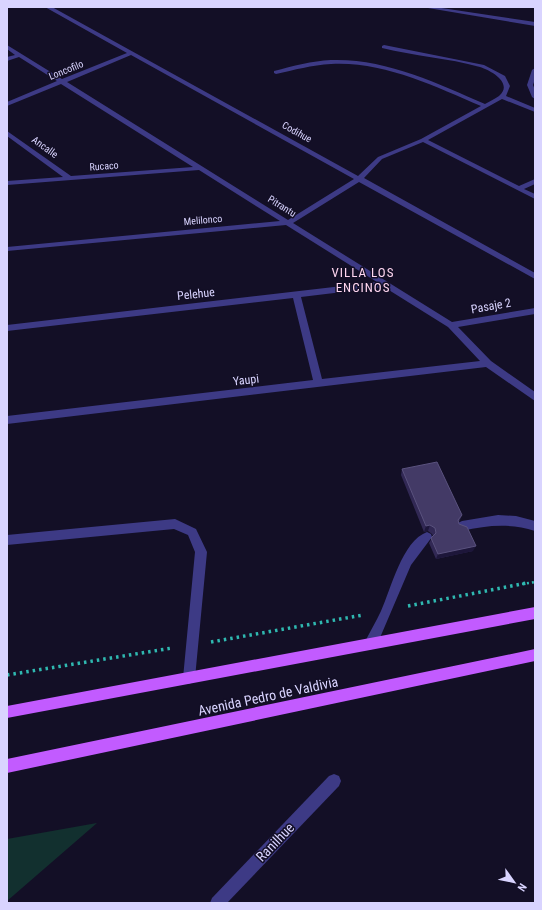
<svg xmlns="http://www.w3.org/2000/svg" width="542" height="910" font-family="'Roboto Condensed',sans-serif">
<style>
.green{fill:#12302f}
.lines{fill:none;stroke-linecap:round;stroke-linejoin:round}
.path-far1{stroke:#2fb8b0;stroke-width:2.5;stroke-dasharray:2 3;stroke-linecap:butt}
.path{stroke:#2fb8b0;stroke-width:3.5;stroke-dasharray:2.5 4;stroke-linecap:butt}
.service{fill:#3d3a85;fill-rule:evenodd}
.minor{fill:#3d3a85;fill-rule:evenodd}
.tertiary{fill:#3d3a85;fill-rule:evenodd}
.primary{fill:#c25bff;fill-rule:evenodd}
.wall{fill:#312854}
.shaded-wall{fill:#1d163a}
.building{fill:#433a66;stroke:#5a527e}
.labels{text-anchor:middle;dominant-baseline:central;stroke-width:3;stroke-linejoin:round;paint-order:stroke}
.far-street-label{font-size:10px;fill:#d9d4ff;stroke:#130f26}
.street-label{font-size:12px;fill:#d9d4ff;stroke:#130f26}
.neighbourhood-label{font-size:13px;letter-spacing:1px;fill:#ffd6f0;stroke:#130f26}
.near-street-label{font-size:14px;fill:#d9d4ff;stroke:#130f26}
</style>
<rect width="100%" height="100%" fill="#130f26"/>
<polygon class="green" points="97,823 7,901 7,839"/>
<g class="lines">
<polyline class="path-far1" points="522,584 535,582"/>
<g class="path">
<polyline points="408,606 527,583"/>
<polyline points="211,642 363,615"/>
<polyline points="7,675 172,648"/>
</g>
<g class="service">
<path d="M498,515l18,1 19,5v10c-25,-8 -47,-6 -73,0l-4,-2 -1,-3 1,-3 4,-2z"/>
<polygon points="175,519 196,529 207,552 195,678 193,682 189,684 185,682 183,678 195,552 188,535 174,529 7,545 7,535"/>
<path d="M427,532l4,2 1,3 -21,28 -32,75 -5,8 -4,2 -4,-2 -2,-4c5,-11 12,-22 17,-33 10,-22 21,-70 46,-79z"/>
</g>
<g class="minor">
<path d="M45,7h7l306,169 20,-19 43,-18 60,-33c-47,-20 -98,-45 -150,-42 -19,1 -37,6 -55,10l-2,-1v-2c19,-5 38,-10 57,-11 54,-2 106,23 154,44 5,-3 10,-5 14,-8 15,-13 -9,-26 -19,-29 -32,-9 -66,-11 -98,-19v-2l2,-1 100,20 21,11 5,10 -4,10 29,12v4l-33,-13 -74,41 91,46 16,-7v5l-11,5 11,5v5l-112,-57 -41,17 -18,19 171,95v6l-176,-97 -66,41 159,99 83,-14v6l-77,13 33,34 44,31v9l-49,-34 -479,57v-8l306,-36 -20,-82 -286,33v-6l370,-43 -91,-57 -279,26v-4l273,-26 -81,-51 -192,15v-4l56,-4 -56,-41v-5l64,45 122,-9 -132,-83 -54,22v-4l50,-21 -38,-24 -12,4v-4l8,-2 -8,-6v-4l55,34 65,-26zM131,55l223,124 -66,41 -221,-138zM384,287l64,40 32,34 -158,18 -21,-82z"/>
<polygon points="422,7 435,7 535,22 535,26"/>
<polygon points="334,774 339,776 341,781 339,786 227,903 210,903 212,898 329,776"/>
</g>
<polygon class="tertiary" points="535,68 535,79 533,85 535,90 535,99 532,97 527,85 532,70"/>
<g class="primary">
<polygon points="535,607 535,619 7,718 7,706"/>
<polygon points="535,649 535,661 7,773 7,759"/>
</g>
</g>
<polygon class="wall" points="402,469 462,515 459,522 459,524 473,551 436,559 429,543 433,536 432,534 428,531 424,532 401,475"/>
<g class="shaded-wall">
<polygon points="430,525 428,531 424,532 426,526"/>
<polygon points="476,546 473,551 436,559 438,554"/>
</g>
<polygon class="building" points="437,462 462,515 458,520 459,524 467,527 476,546 438,554 431,538 436,533 435,528 430,525 426,526 402,469"/>
<g class="labels">
<g class="far-street-label">
<text transform="translate(66 70) rotate(-22)">Loncofilo</text>
<text transform="translate(297 132) rotate(29)">Codihue</text>
<text transform="translate(45 147) rotate(36)">Ancalle</text>
<text transform="translate(104 166) rotate(-4)">Rucaco</text>
<text transform="translate(282 206) rotate(32)">Pitrantu</text>
<text transform="translate(203 220) rotate(-5)">Melilonco</text>
</g>
<g class="street-label">
<text transform="translate(196 294) rotate(-6)">Pelehue</text>
<text transform="translate(491 306) rotate(-10)">Pasaje 2</text>
<text transform="translate(246 380) rotate(-7)">Yaupi</text>
</g>
<g class="neighbourhood-label">
<text x="363" y="272">VILLA LOS<tspan x="363" dy="15">ENCINOS</tspan></text>
</g>
<g class="near-street-label">
<text transform="translate(268 696) rotate(-12)">Avenida Pedro de Valdivia</text>
<text transform="translate(275 842) rotate(-46)">Ranilhue</text>
</g>
</g>
<rect width="542" height="910" fill="none" stroke="#d9d4ff" stroke-width="16"/>
<g transform="translate(514 882) rotate(123)" stroke="#130f26" stroke-width="3" paint-order="stroke">
<path d="M0-3L7 15L0 10L-7 15Z" fill="#d9d4ff"/>
<text y="-6" font-size="11" font-weight="bold" text-anchor="middle" fill="#d9d4ff">N</text>
</g>
</svg>
